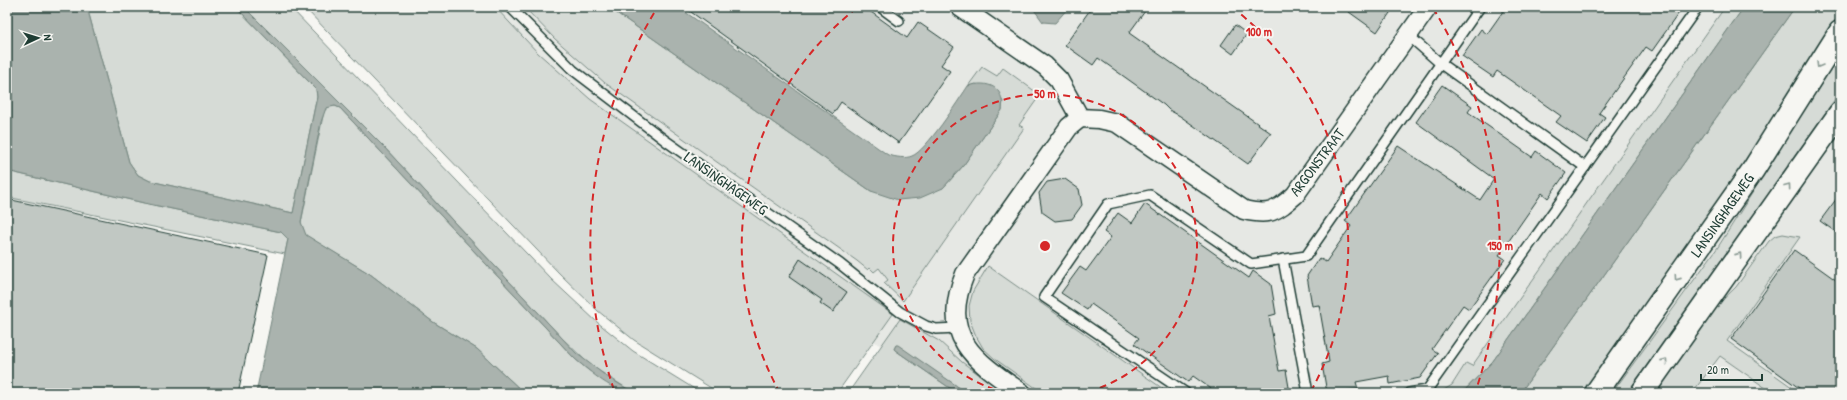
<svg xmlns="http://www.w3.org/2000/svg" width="1847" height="400" font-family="'Patrick Hand',sans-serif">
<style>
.built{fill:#e6e8e4}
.green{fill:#d6dbd6;stroke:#7a8c85}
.water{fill:#aab3ae;stroke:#72847d}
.building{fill:#c1c8c3;stroke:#1f3d34}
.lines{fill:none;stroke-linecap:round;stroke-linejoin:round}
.service-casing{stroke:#1f3d34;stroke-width:12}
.minor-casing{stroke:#1f3d34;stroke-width:21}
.tertiary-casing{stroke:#1f3d34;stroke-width:25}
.service{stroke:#f6f6f2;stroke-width:9}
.minor{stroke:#f6f6f2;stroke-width:18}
.tertiary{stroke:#f6f6f2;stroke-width:22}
.oneway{stroke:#8a9a93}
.ring{fill:none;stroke:#d62828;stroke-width:2;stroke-dasharray:7 5}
.labels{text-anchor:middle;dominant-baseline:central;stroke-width:4;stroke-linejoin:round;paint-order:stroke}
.street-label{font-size:15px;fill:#1f3d34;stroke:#f6f6f2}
.centre{fill:#d62828;stroke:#f6f6f2;stroke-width:2}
.ring-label{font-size:12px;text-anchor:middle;font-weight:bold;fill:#d62828;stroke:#f6f6f2;stroke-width:4;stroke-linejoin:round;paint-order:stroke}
</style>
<rect width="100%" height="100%" fill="#f6f6f2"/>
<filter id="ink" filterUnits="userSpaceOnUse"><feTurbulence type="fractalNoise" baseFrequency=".025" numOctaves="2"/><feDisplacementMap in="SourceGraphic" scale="8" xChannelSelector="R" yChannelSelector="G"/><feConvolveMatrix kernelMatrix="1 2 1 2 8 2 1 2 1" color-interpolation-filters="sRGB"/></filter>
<g filter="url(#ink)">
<polygon class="built" points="475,7 1840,7 1840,393 947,393 684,207"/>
<g class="green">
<polygon points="87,7 236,7 316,89 317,97 315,106 293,213 150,181 138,175 129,162"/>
<polygon points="244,7 290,7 551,279 597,322 633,351 701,393 634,393 590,365 561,337 383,146"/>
<polygon points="304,7 495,7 538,53 590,99 893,314 837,393 719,393 634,340 598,311 559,273"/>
<polygon points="524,7 608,7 871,191 943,188 963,166 1002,110 1003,101 976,84 968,86 982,67 997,76 1003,68 1040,95 1019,125 1024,128 903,301 884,283 888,280 879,268 874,272 870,268 868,270 857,261 605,83 555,39"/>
<polygon points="1725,7 1744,7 1493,361 1462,393 1439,393 1452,385 1466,363 1472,366"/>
<polygon points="1795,7 1840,7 1840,18 1770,127 1583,393 1520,393"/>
<polygon points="1840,54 1840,92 1627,393 1612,393 1718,247"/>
<polygon points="330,106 335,106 340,108 575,359 588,370 624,393 524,393 477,349 433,322 370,274 305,235 301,223 324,111"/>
<polygon points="7,171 144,203 281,232 288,239 285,254 7,197"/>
<polygon points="1783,234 1800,237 1727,341 1796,390 1794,393 1773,393 1720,356 1692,393 1650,393 1707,315 1736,287 1769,241 1775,236"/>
<polygon points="988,266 1169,393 1043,393 995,359 983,348 976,336 970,321 969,306 973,291"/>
<polygon points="900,319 939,341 962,362 1004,393 967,393 896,345 894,349 895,350 957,393 848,393"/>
</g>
<g class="water">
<path d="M7,7h80l42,155 9,13 12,6 143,32 22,-107 2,-9 -1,-8 -80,-82h8l139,139 193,207 30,23 28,17c-21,0 -43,-21 -59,-34l-235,-251 -5,-2 -9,2 -5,14 -20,100 5,13 64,39 63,48 44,27 47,44h-268l32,-154 -7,-7 -137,-29 -137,-32z"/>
<path d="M608,7h70l210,148c8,2 17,4 24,1 14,-5 46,-55 56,-70 20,-6 37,1 34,24l-39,56 -20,22 -23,10 -22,2 -27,-9z"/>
<polygon points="1032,7 1069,7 1055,23 1043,22"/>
<polygon points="1744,7 1795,7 1520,393 1462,393 1493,361"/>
<polygon points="896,345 898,345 967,393 957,393 895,350 894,349"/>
</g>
<g class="building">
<polygon points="684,7 864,7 907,38 918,22 954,47 941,65 950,71 899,143 841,102 833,114"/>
<polygon points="1092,7 1148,7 1129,33 1271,133 1248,164 1180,116 1169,110 1164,105 1098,58 1093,65 1065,45"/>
<polygon points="1342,7 1394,7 1377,32"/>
<polygon points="1506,7 1683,7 1652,51 1646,47 1599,113 1605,117 1587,143 1556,122 1561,116 1497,71 1493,77 1462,56 1481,29 1487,34"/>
<polygon points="1235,25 1247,34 1233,54 1221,45"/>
<polygon points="1442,85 1472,106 1468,112 1532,157 1536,151 1566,173 1548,198 1542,193 1499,255 1505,259 1469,309 1463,305 1432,349 1438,353 1420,378 1390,384 1389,376 1356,382 1358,389 1327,393 1322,364 1329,362 1319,305 1312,306 1307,276 1319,258 1326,262 1351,226 1345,221 1398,146 1480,200 1494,179 1416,122"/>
<polygon points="1065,179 1079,189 1082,205 1072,219 1055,221 1042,212 1039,193 1047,182"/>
<polygon points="1840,194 1840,235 1820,221"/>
<polygon points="7,199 268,255 238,393 7,393"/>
<polygon points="1145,204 1249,278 1253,271 1271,284 1276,314 1269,316 1279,371 1286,370 1290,393 1217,393 1193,376 1188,382 1134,344 1139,338 1091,304 1087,310 1061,293 1080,267 1086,271 1111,237 1104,232 1118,213 1132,223"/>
<polygon points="1794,250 1840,283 1840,393 1806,393 1731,339"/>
<polygon points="800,259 847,292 833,312 820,303 822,300 789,277"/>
</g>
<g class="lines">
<g class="service-casing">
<g id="service">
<polyline points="510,7 573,70 666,141 840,264 900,312 926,326 936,329 958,328"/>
<polyline points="880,7 899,21"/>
<polyline points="1408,35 1441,64 1585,167"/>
<polyline points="1283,259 1308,393"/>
<polyline points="1186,393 1044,297 1108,204 1150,195 1251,264 1306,256 1480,7"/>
<polyline points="1409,393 1427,390 1698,7"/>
</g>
</g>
<g class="minor-casing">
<g id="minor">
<polyline points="960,7 1045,66 1059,80 1080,118"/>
<path d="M1080,118l19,1 18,4 127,87c26,6 31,2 51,-15l133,-188"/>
<path d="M1022,393c-48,-33 -83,-56 -57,-119l104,-147 11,-9"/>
</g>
</g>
<g class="tertiary-casing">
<g id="tertiary">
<polyline points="1596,393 1753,170 1840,32"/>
<polyline points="1642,393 1840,113"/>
</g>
</g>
<use href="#service" class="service"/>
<use href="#minor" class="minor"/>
<use href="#tertiary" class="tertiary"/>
</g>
<defs><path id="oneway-chevron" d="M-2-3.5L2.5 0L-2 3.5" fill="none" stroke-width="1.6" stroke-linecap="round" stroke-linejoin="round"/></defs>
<g class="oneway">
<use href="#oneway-chevron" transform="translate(1819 65) rotate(121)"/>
<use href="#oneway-chevron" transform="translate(1788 186) rotate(-54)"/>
<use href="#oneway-chevron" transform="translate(1739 255) rotate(-55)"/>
<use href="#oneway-chevron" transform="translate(1677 278) rotate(125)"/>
<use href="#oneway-chevron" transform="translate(1665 361) rotate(-55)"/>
</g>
</g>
<g class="ring">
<path d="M1006 393A152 152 0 1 1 1084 393"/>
<path d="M780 393A303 303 0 0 1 858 7M1232 7A303 303 0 0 1 1310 393"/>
<path d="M614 390A455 455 0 0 1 657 8M1433 8A455 455 0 0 1 1476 390"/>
</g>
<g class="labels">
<g class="street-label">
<text transform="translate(1317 162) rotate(-53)">ARGONSTRAAT</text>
<text transform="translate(726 183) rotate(35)">LANSINGHAGEWEG</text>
<text transform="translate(1722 215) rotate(-55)">LANSINGHAGEWEG</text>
</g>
</g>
<circle cx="1045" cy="246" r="6" class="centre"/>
<g class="ring-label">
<text x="1259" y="36">100 m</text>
<text x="1045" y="98">50 m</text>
<text x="1500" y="250">150 m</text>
</g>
<rect width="1847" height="400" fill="none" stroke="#f6f6f2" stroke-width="24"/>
<rect x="12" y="12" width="1823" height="376" fill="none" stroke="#1f3d34" stroke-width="1.5" filter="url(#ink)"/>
<g transform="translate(38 38) rotate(86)" stroke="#f6f6f2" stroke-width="3" paint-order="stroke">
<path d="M0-3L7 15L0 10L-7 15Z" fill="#1f3d34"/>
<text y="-6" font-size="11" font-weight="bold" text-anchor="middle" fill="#1f3d34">N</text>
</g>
<path d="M1701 374v6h61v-6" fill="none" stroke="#1f3d34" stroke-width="2"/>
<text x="1707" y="374" font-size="12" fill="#1f3d34" stroke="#f6f6f2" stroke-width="3" paint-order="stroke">20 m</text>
</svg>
